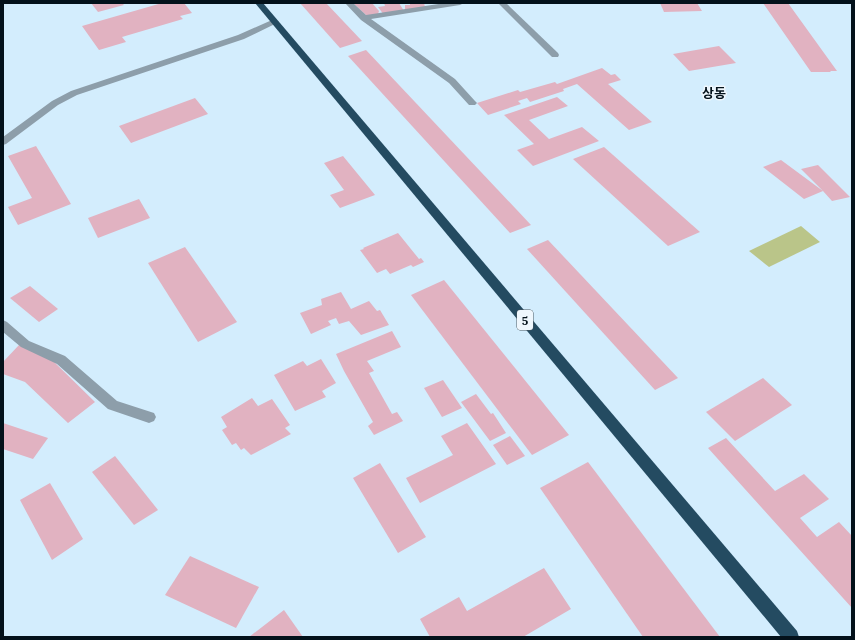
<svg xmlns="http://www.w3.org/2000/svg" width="855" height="640" font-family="Lora,'Noto Sans KR',serif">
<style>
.green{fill:#bac589}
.building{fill:#e1b2c1}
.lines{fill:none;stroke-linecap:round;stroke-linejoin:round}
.minor{fill:#8d9eaa;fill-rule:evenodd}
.highway{fill:#244b61;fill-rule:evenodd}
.labels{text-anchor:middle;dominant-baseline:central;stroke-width:3;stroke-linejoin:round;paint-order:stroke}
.shield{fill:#eff7fd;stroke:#4a565e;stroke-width:1}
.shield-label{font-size:12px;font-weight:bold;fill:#03111a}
.far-quarter-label{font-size:13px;font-weight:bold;fill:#03111a;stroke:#eff7fd}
</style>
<rect width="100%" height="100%" fill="#d3edfd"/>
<polygon class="green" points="801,226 820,242 769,267 749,251"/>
<g class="building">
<polygon points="91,3 122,3 124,5 98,12"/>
<polygon points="162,3 184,3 192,13 180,16 183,19 122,37 126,42 99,50 82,26"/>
<polygon points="300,3 326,3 362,41 340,48"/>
<polygon points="353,3 372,3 379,11 378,14 367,16"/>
<polygon points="384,3 399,3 404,11 384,15 378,7 385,6"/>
<polygon points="410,3 424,3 425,7 405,10 405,5 410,5"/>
<polygon points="660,3 697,3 702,11 664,12"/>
<polygon points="763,3 788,3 837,71 830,71 831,72 811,72"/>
<polygon points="719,46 736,63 689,71 673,54"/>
<polygon points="366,50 531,225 510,233 348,56"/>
<polygon points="602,68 611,75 615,74 621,80 608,84 652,122 629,130 577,84 563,89 564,91 530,102 527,98 518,101 521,104 488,115 477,103 518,90 520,92 555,82 557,84"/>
<polygon points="557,97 568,106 529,120 549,139 582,127 599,141 533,166 517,150 534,144 504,115"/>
<polygon points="195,98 208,114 131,143 119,126"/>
<polygon points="36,146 71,204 18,225 8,207 32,198 8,156"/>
<polygon points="604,147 700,232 668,246 573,159"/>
<polygon points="343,156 375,195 340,208 330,195 344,190 324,163"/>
<polygon points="781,160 823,191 801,169 818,165 850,197 832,201 823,191 804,199 763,167"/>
<polygon points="139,199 150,218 98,238 88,218"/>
<polygon points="398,233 419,259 421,258 424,262 413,267 411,265 390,274 386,269 377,273 360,250 364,249 363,248"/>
<polygon points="548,240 678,378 655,390 527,249"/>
<polygon points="185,247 237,322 198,342 148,263"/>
<polygon points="444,280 569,435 532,455 411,295"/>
<polygon points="30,286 58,309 39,322 10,298"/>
<polygon points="341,292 351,309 369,301 377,311 380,310 389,325 361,335 349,321 339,324 336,318 328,321 331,325 311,334 300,313 322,305 321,299"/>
<polygon points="392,331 401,347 367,361 374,371 369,373 392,414 397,412 403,421 374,435 368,426 373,422 344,371 336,354"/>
<polygon points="19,345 48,356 95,402 68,423 25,382 3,374 3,362"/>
<polygon points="321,359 336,383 322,391 326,397 295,411 274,375 303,361 307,366"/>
<polygon points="763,378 792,405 735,441 706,412"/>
<polygon points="443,380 462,408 442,417 424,388"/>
<polygon points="476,394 491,414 493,413 506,433 490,441 461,402"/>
<polygon points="252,398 258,406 272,399 290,425 285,428 291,434 251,455 244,448 241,450 236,443 232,445 222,430 227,427 221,417"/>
<polygon points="3,423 48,438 33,459 3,449"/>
<polygon points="467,423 496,464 420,503 406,478 453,455 441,436"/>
<polygon points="510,436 525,456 507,465 493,445"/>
<polygon points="726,438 775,491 804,474 829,499 800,518 817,537 839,522 852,536 852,608 708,448"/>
<polygon points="115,456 158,510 134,525 92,472"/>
<polygon points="588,462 720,637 643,637 540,488"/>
<polygon points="380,463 426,537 398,553 353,478"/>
<polygon points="50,483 83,539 52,560 20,500"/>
<polygon points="190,556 259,587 236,628 165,595"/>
<polygon points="544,568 571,609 523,637 430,637 420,619 459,597 467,611"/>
<polygon points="284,610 303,637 249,637"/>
</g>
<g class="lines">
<g class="minor">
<polygon points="345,3 353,3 366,15 445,3 464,3 460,5 371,19 455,79 475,101 477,103 475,105 469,105 449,83 361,20"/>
<polygon points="498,3 506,3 558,53 559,55 558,57 552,57"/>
<polygon points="272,20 275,20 279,22 244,39 77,95 58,105 6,144 3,145 3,137 52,101 71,91 238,35"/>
<polygon points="3,320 7,322 29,341 65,356 117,401 154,413 156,417 154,421 149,423 108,409 57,364 21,347 3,332"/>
</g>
<polygon class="highway" points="255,3 263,3 797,631 799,637 781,637"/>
</g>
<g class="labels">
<rect class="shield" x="517" y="310" width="16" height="20" rx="3"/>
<g class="shield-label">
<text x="525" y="320">5</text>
</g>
<g class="far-quarter-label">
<text x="714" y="93">상동</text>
</g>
</g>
<rect width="855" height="640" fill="none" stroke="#03111a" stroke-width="8"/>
</svg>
